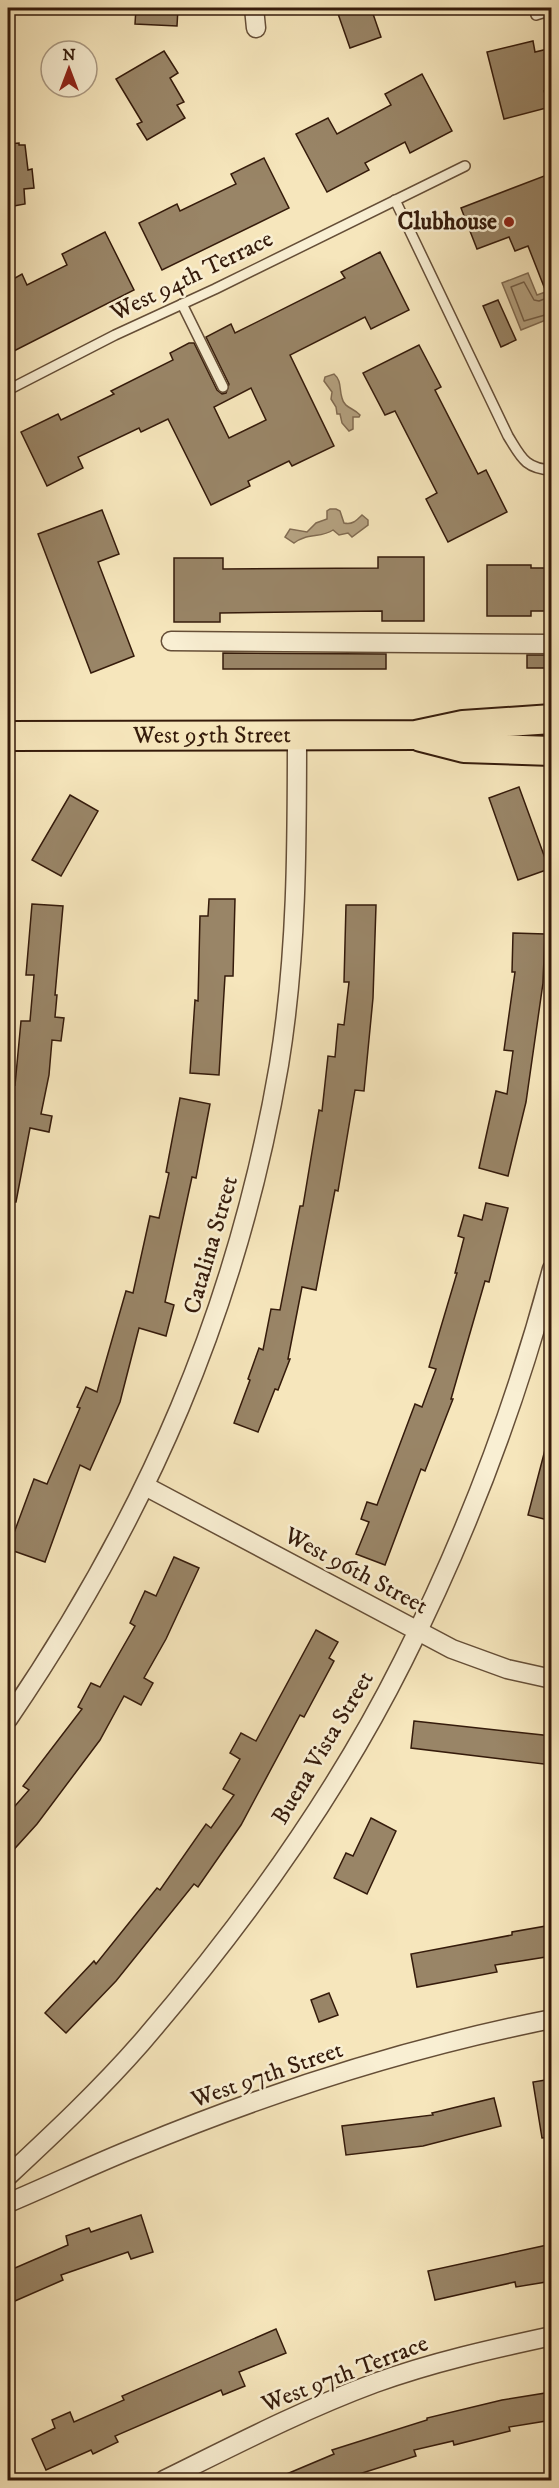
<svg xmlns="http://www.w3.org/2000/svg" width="559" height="2488" font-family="'IM FELL DW Pica',serif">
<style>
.water{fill:#b4a180;stroke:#816b51;stroke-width:1.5}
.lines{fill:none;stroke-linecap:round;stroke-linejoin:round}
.shore{stroke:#745e46;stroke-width:1.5}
.building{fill:#998567;stroke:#351b0b;stroke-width:1.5;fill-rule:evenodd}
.service-casing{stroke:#654e37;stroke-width:12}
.minor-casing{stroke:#654e37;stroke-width:21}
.primary-casing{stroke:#351b0b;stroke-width:32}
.service{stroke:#f9efd3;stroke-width:9}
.minor{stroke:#f9efd3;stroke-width:18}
.primary{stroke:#f6e6bc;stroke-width:28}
.poi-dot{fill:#8f2418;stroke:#f9efd3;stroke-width:2}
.labels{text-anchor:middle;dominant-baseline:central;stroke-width:5;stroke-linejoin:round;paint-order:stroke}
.poi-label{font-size:24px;font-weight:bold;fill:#351b0b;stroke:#f9efd3;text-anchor:end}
.street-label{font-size:24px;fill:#351b0b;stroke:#f9efd3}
</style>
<rect width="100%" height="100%" fill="#f6e6bc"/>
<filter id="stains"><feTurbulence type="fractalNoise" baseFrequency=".00333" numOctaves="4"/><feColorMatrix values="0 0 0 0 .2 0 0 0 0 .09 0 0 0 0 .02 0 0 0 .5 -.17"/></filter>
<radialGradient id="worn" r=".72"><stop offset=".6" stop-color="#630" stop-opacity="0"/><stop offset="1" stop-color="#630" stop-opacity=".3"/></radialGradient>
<g class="water">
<polygon points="528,273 537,295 551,290 551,318 521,330 502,283"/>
<path d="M334,374c8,7 5,15 8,24 2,10 12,10 18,17l-1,2h-6v12l-4,2 -7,-8 -2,-9h-3l-1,-7 -5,-8 1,-7 -8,-11 1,-4z"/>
<path d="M330,509h6l4,2 4,12c8,2 12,-2 18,-8l6,5v5l-16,12 -4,-4 -9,2 -6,-5c-11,8 -27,3 -39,13l-9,-6 5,-8 17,3 9,-9 11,-4v-8z"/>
</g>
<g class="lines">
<polyline class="shore" points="547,298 539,301 534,300 524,282 511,287 524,321 552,313"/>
</g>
<g class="building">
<polygon points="136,8 178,8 177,26 135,24"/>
<polygon points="336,8 371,8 381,37 350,48"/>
<polygon points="533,41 535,52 552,48 552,89 544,91 550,107 504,119 487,52"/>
<polygon points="164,51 178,73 170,78 184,102 177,105 185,118 147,140 137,124 142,122 116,79"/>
<polygon points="422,74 452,131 410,153 405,142 365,163 369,170 327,192 296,134 328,118 337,134 391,105 385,94"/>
<polygon points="19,143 19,145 25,145 28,170 32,169 34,188 24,189 25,204 8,207 8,144"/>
<polygon points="264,158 289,208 162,270 139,223 177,204 180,211 236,184 231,174"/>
<polygon points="552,173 552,302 550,302 528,246 515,251 509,237 477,249 461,208"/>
<polygon points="105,232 134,290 8,354 8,282 22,274 27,285 67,265 62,254"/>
<path d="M380,252l29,58 -38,19 -6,-12 -75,38 44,91 -42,20 -3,-5 -41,20 2,5 -39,19 -43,-86 -27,13 -2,-4 -61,29 5,11 -36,18 -26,-54 37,-18 3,6 53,-26 -3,-3 62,-31 -3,-7 19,-10h5l23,47 5,4 4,-1 3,-9 -23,-47 25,-13 4,9 110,-55 -4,-6zM251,388l15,32 -37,18 -15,-31z"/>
<polygon points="498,300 516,340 501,347 483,306"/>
<polygon points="419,345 441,387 435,390 478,474 486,470 507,512 448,542 426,499 437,493 395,411 385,415 363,373"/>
<polygon points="102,510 119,554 98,562 134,656 91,673 38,534"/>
<polygon points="378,557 424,557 424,621 382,621 382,611 220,613 220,622 174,622 174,558 223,558 223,569 378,568"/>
<polygon points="487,565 531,565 531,568 552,568 552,611 531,611 531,616 487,616"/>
<polygon points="223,653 386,654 386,669 223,669"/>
<rect x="527" y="655" width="25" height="13"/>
<polygon points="519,787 549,869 518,880 489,798"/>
<polygon points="70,795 98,811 61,876 32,860"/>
<polygon points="209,899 235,899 233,976 225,976 219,1075 190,1073 195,1000 198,1001 200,916 208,916"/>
<polygon points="32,904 63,906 55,995 57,995 55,1017 64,1018 61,1041 52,1040 49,1075 41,1114 52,1116 49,1132 30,1128 16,1202 8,1202 8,1103 11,1084 15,1085 21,1021 30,1021 34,975 26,975"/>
<polygon points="346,905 376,905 373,998 364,1091 355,1090 338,1191 335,1190 316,1290 302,1287 288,1359 290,1359 278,1390 275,1389 258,1432 234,1423 250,1380 248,1379 259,1348 263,1350 271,1309 280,1310 300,1206 303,1206 319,1110 322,1111 328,1056 335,1057 338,1024 344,1025 349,982 344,982"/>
<polygon points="513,933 545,934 543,983 526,1102 508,1176 479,1168 496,1091 507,1094 513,1051 504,1050 515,972 512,972"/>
<polygon points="180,1098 210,1104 196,1178 192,1177 165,1302 174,1305 166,1336 139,1328 120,1402 90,1470 80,1465 45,1562 8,1549 34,1479 47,1484 80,1408 77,1407 86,1387 97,1392 126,1291 133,1293 150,1216 159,1218 169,1173 166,1172"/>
<polygon points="486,1203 508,1208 489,1282 485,1281 451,1399 453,1399 425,1471 421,1469 385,1565 356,1554 369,1522 361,1519 367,1502 377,1505 415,1404 422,1407 436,1369 429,1367 457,1273 455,1273 464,1238 458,1236 464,1215 482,1220"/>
<polygon points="546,1446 552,1446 552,1521 528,1515"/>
<polygon points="174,1557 199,1568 166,1639 144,1678 153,1683 141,1705 124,1696 100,1740 37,1824 8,1856 8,1814 29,1790 23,1786 82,1709 78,1707 91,1683 100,1687 135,1626 130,1623 145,1591 156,1596"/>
<polygon points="316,1630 338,1642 329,1658 334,1661 304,1717 300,1715 241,1825 198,1887 194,1884 116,1981 66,2033 45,2013 94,1961 96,1964 157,1888 160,1890 206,1824 211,1828 234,1795 223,1789 240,1759 230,1753 241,1733 256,1741"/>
<polygon points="414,1721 552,1736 552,1765 411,1748"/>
<polygon points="371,1818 396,1831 367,1894 334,1878 346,1853 353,1856"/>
<polygon points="552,1925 552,1956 495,1965 497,1972 417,1987 411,1954 512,1935 512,1932"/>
<polygon points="329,1993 338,2015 319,2022 311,2000"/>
<polygon points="552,2079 552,2137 542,2138 533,2082"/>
<polygon points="494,2098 501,2126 423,2146 346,2155 342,2126 433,2115 432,2113"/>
<polygon points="141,2215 153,2252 131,2259 128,2252 61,2275 63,2280 8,2304 8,2271 68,2245 66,2236 89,2228 91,2232"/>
<polygon points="552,2244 552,2281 516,2287 515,2282 435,2300 428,2271"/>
<polygon points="276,2329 286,2353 239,2372 245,2386 223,2395 221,2390 115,2436 118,2442 93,2454 91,2450 46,2470 32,2439 55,2428 52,2420 70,2412 74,2422 124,2400 122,2396"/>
<polygon points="552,2392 552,2420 509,2427 510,2431 454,2445 453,2441 414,2450 416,2456 337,2481 270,2481 334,2454 332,2450 427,2420 427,2418 502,2400"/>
</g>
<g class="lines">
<g class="service-casing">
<g id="service">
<polyline points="536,15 552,10"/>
<path d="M395,200l113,236c13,21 17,33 44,34"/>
<polyline points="182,304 223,387"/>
<polyline points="8,390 115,335 215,289 465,166"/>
</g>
</g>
<g class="minor-casing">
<g id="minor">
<polyline points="254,8 256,28"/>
<polyline points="171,641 552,644"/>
<polyline points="145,1486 452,1649 507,1669 552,1679"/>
<path d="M8,1719c139,-204 229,-409 271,-654 18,-109 18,-220 18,-330"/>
<path d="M8,2176c46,-43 92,-86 133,-133 100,-116 193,-244 262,-382 63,-125 113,-257 149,-392"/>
<path d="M8,2203c43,-18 86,-39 129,-56 133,-55 273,-100 415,-128"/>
<path d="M164,2480c69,-34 138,-70 211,-97 58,-21 117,-34 177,-47"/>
</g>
</g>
<g class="primary-casing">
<g id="primary">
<path id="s1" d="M8,736l408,-1 47,-10 89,-6"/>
<polyline points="421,737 464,748 552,751"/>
</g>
</g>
<use href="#service" class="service"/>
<use href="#minor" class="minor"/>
<use href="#primary" class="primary"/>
</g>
<circle class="poi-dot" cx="509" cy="222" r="6"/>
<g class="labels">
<g class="poi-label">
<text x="497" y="222">Clubhouse</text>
</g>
<g class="street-label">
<text transform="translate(192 276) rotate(-26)">West 94th Terrace</text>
<text stroke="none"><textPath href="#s1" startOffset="204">West 95th Street</textPath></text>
<text transform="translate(211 1245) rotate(-74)">Catalina Street</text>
<text transform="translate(356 1571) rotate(28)">West 96th Street</text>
<text transform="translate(323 1748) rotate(-59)">Buena Vista Street</text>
<text transform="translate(267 2075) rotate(-19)">West 97th Street</text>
<text transform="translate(345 2374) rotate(-21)">West 97th Terrace</text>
</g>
</g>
<rect width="559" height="2488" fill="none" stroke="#f6e6bc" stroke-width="30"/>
<rect x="9" y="9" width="541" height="2470" fill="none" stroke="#351b0b" stroke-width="3"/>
<rect x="15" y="15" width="529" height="2458" fill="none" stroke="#351b0b" stroke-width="1.5"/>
<g transform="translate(69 69)"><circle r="28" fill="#f9efd3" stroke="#ab9a83" stroke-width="1.5"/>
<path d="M0-4.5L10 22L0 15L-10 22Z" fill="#8f2418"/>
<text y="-9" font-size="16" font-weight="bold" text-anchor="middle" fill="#351b0b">N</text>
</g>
<rect width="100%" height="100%" filter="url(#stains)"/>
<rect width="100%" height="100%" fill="url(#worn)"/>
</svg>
